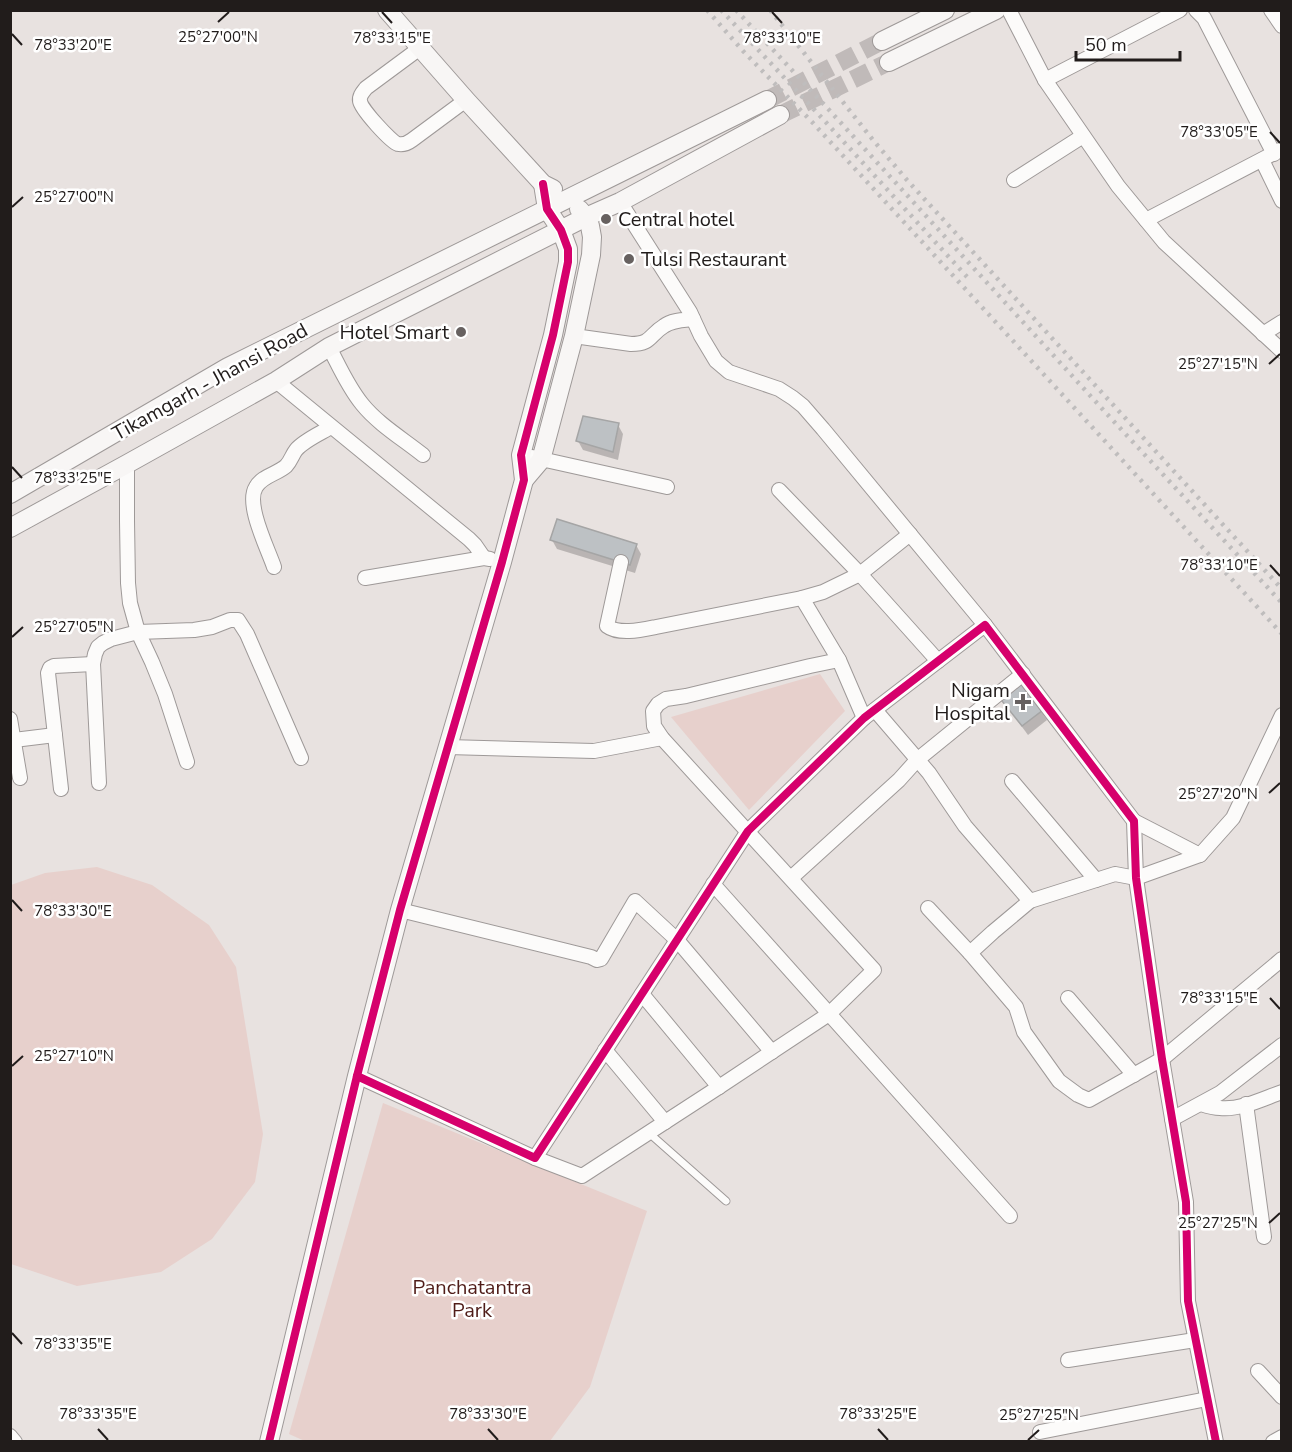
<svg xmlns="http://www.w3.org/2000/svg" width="1292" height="1452" font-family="'Nunito Sans',sans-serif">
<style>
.green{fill:#e7d0cc}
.shadow{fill:#0003}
.building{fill:#bdc1c4;stroke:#a5a5a5;stroke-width:1.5}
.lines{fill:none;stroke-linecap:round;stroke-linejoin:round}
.secondary-tunnel{stroke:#c0bab9;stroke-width:18;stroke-dasharray:18 9;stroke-linecap:butt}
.lane-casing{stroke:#9e9998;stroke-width:9}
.street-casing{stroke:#9e9998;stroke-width:16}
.secondary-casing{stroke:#9e9998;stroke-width:20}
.lane{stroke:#fcfbfa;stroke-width:7}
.street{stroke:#fcfbfa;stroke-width:14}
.secondary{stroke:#f8f6f5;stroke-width:18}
.rail{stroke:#bfbdbd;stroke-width:4.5;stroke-dasharray:3 6;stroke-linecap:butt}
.cycleway-casing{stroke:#fff;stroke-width:11}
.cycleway{stroke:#d6006c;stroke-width:8}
.ticks{fill:none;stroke:#211c1b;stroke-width:2}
.poi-dot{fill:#676160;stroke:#fff;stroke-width:2}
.labels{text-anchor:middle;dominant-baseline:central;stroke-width:5;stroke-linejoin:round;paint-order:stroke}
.poi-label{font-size:20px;fill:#211c1b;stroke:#fff;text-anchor:start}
.street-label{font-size:20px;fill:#211c1b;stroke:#fff}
.park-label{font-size:20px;fill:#4f1c18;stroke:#fff}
.ticks-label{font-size:15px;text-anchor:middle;fill:#211c1b;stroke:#fff;stroke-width:5;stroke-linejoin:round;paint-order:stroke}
</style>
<rect width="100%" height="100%" fill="#e8e2e0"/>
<g class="green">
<polygon points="820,674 845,711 749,810 671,717"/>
<polygon points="97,867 152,885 209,925 236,967 263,1134 255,1182 212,1239 161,1272 77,1286 11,1264 11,885 45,873"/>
<polygon points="383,1103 647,1211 590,1387 550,1441 307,1442 289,1434"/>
</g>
<g class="shadow">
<polygon points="618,425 623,434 618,460 583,450 578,441"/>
<polygon points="552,540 636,545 641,554 635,573 557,549"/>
<polygon points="1020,681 1047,720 1028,735 1006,705"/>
</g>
<g class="building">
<polygon points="583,416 619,423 613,452 576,441"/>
<polygon points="557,519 637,544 630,565 550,540"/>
<polygon points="1020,679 1043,710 1022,726 998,696"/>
</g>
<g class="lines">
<g class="secondary-tunnel">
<polyline points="767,100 882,41"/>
<polyline points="780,115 889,62"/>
</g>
<g class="lane-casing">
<polyline id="lane" points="649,1133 726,1201"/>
</g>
<g class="street-casing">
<g id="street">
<polyline points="1009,10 1045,80 1118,186 1164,242 1282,351"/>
<polyline points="1196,10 1204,18 1274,154"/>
<polyline points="1271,10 1282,26"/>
<path d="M420,48l-54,40c-3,4 -7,8 -6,13 1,8 31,41 38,43 5,1 10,-1 14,-4l54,-40"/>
<polyline points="1045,80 1180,10"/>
<polyline points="1262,160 1282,201"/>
<polyline points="1014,180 1083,136"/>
<polyline points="620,202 690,312 701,336 716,361 729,372 779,389 793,398 803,406 823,429 985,625"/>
<polyline points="1146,220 1280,150"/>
<polyline points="1263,334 1282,322"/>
<path d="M574,336l57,8c21,0 18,-9 33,-18 8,-6 20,-6 29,-7"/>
<path d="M329,347c10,19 19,40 33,57 16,20 41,35 61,51"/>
<polyline points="276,381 469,539 475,545 484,558"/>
<polyline points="532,457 667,487"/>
<polyline points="127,464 127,521 128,583 130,603 138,632 152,662 165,694 187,762"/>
<polyline points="779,490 860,574 938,661"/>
<path d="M621,562l-14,64c12,9 34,4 49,1l146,-29 21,-6 37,-18 50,-40"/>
<path d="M274,567c-6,-18 -29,-63 -18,-80 6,-11 21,-13 30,-21 5,-5 6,-11 10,-16 7,-9 25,-17 35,-23"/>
<polyline points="365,578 484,558 490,559"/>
<polyline points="802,598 839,660"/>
<polyline points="875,710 929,773 965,826 1030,901"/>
<polyline points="1282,715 1233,818 1200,855 1136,878 1115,874 1030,901 993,932 970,953 1016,1007 1024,1032 1059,1081 1078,1095 1089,1100 1162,1059 1282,959"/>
<polyline points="10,719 20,778"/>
<polyline points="14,740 55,735"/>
<polyline points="448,747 594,751 662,738"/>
<polyline points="1012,781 1096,880"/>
<polyline points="99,783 93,664 95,654 98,647 103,643 111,639 138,632 194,630 212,627 230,620 238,620 247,634 301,758"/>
<polyline points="61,789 48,673 50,668 54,666 93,664"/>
<polyline points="1134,821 1200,855"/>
<polyline points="791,878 899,780 917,760 1023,674"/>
<polyline points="713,884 1010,1216"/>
<polyline points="928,908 970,953"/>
<polyline points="400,910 591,957 597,960 601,959 635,901 677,940 772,1052"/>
<polyline points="642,994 719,1087"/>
<polyline points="1068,998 1134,1075"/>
<polyline points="605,1050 665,1122"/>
<polyline points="357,1076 535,1158 748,831 864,718 985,625 1134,821 1136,878 1162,1059 1186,1202 1188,1301 1216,1442"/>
<path d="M1201,1104c6,2 13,4 19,4 21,2 42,-9 62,-16"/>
<polyline points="1246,1104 1264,1237"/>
<polyline points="1172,1119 1220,1093 1282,1045"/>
<polyline points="535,1158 582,1176 719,1087 829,1014 874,970 662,738 654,726 653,711 658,704 666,699 686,696 810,666 839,660 864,718"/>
<polyline points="1068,1360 1195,1340"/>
<polyline points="1258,1371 1282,1397"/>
<polyline points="1040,1432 1207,1399"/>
<polyline points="10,1436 15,1442"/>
<polyline points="1273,1442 1282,1437"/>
</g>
</g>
<g class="secondary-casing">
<g id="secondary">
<polyline points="387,10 466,100 543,184 553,189"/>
<polyline points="882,41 945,10"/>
<polyline points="889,62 996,10"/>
<polyline points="524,480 541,460 574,336 591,255 592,237 590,226 586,217 579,209"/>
<polyline points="10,494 228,367 767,100"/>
<polyline points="10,528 127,464 276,381 329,347 586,217 620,202 780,115"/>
<polyline points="269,1442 357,1076 400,910 502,562 524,480 521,455 553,335 568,262 568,249 561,230 547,209 543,184"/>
</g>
</g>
<use href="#lane" class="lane"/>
<use href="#street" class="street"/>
<use href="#secondary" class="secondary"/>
<g class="rail">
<polyline points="707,10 743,51 813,123 1282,634"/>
<polyline points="721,10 822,118 969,279"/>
<polyline points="736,10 831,112 1107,414 1282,603"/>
<polyline points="770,10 873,140 907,180 1282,589"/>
</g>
<g class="cycleway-casing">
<g id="cycleway">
<polyline points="357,1076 535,1158 748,831 864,718 985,625 1134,821 1136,878 1162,1059 1186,1202 1188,1301 1216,1442"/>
<polyline points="269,1442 357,1076 400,910 502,562 524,480 521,455 553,335 568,262 568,249 561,230 547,209 543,184"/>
</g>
</g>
<use href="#cycleway" class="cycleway"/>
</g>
<path class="ticks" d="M382,12l10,11M772,12l10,11M218,22l11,-10M12,34l10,11M1270,132l10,11M12,207l11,-10M1269,364l11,-10M12,467l10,11M1270,565l10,11M12,637l11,-10M1269,793l11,-10M12,900l10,11M1270,998l10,11M12,1066l11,-10M1269,1223l11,-10M12,1333l10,11M98,1429l10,11M488,1429l10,11M878,1429l10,11M1028,1440l11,-10"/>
<g class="poi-dot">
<circle cx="606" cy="219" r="6"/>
<circle cx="629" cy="259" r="6"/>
<circle cx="461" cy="332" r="6"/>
<path d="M1020 693h6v6h6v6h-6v6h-6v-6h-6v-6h6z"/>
</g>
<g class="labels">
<g class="poi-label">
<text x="618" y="219">Central hotel</text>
<text x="641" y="259">Tulsi Restaurant</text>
<text x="449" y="332" text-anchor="end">Hotel Smart</text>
<text x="1010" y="690" text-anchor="end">Nigam<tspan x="1010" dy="23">Hospital</tspan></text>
</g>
<g class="street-label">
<text transform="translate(210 382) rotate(-29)">Tikamgarh - Jhansi Road</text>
</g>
<g class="park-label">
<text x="472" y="1287">Panchatantra<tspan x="472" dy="23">Park</tspan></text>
</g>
</g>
<g class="ticks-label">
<text x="218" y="42">25°27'00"N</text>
<text x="392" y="43">78°33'15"E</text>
<text x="782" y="43">78°33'10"E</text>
<text x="73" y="50">78°33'20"E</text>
<text x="1219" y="137">78°33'05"E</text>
<text x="74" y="202">25°27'00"N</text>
<text x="1218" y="369">25°27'15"N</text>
<text x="73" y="483">78°33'25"E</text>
<text x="1219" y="570">78°33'10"E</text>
<text x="74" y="632">25°27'05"N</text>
<text x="1218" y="799">25°27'20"N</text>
<text x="73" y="916">78°33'30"E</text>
<text x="1219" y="1003">78°33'15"E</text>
<text x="74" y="1061">25°27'10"N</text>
<text x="1218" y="1228">25°27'25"N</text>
<text x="73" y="1349">78°33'35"E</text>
<text x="98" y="1419">78°33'35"E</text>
<text x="488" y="1419">78°33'30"E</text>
<text x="878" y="1419">78°33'25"E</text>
<text x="1039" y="1420">25°27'25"N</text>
</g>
<rect width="1292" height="1452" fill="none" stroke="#211c1b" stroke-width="24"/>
<path d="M1076 51v9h104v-9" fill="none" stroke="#211c1b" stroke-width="3"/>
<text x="1085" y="51" font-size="18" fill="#211c1b" stroke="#ffffff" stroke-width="4.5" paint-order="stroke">50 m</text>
</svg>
